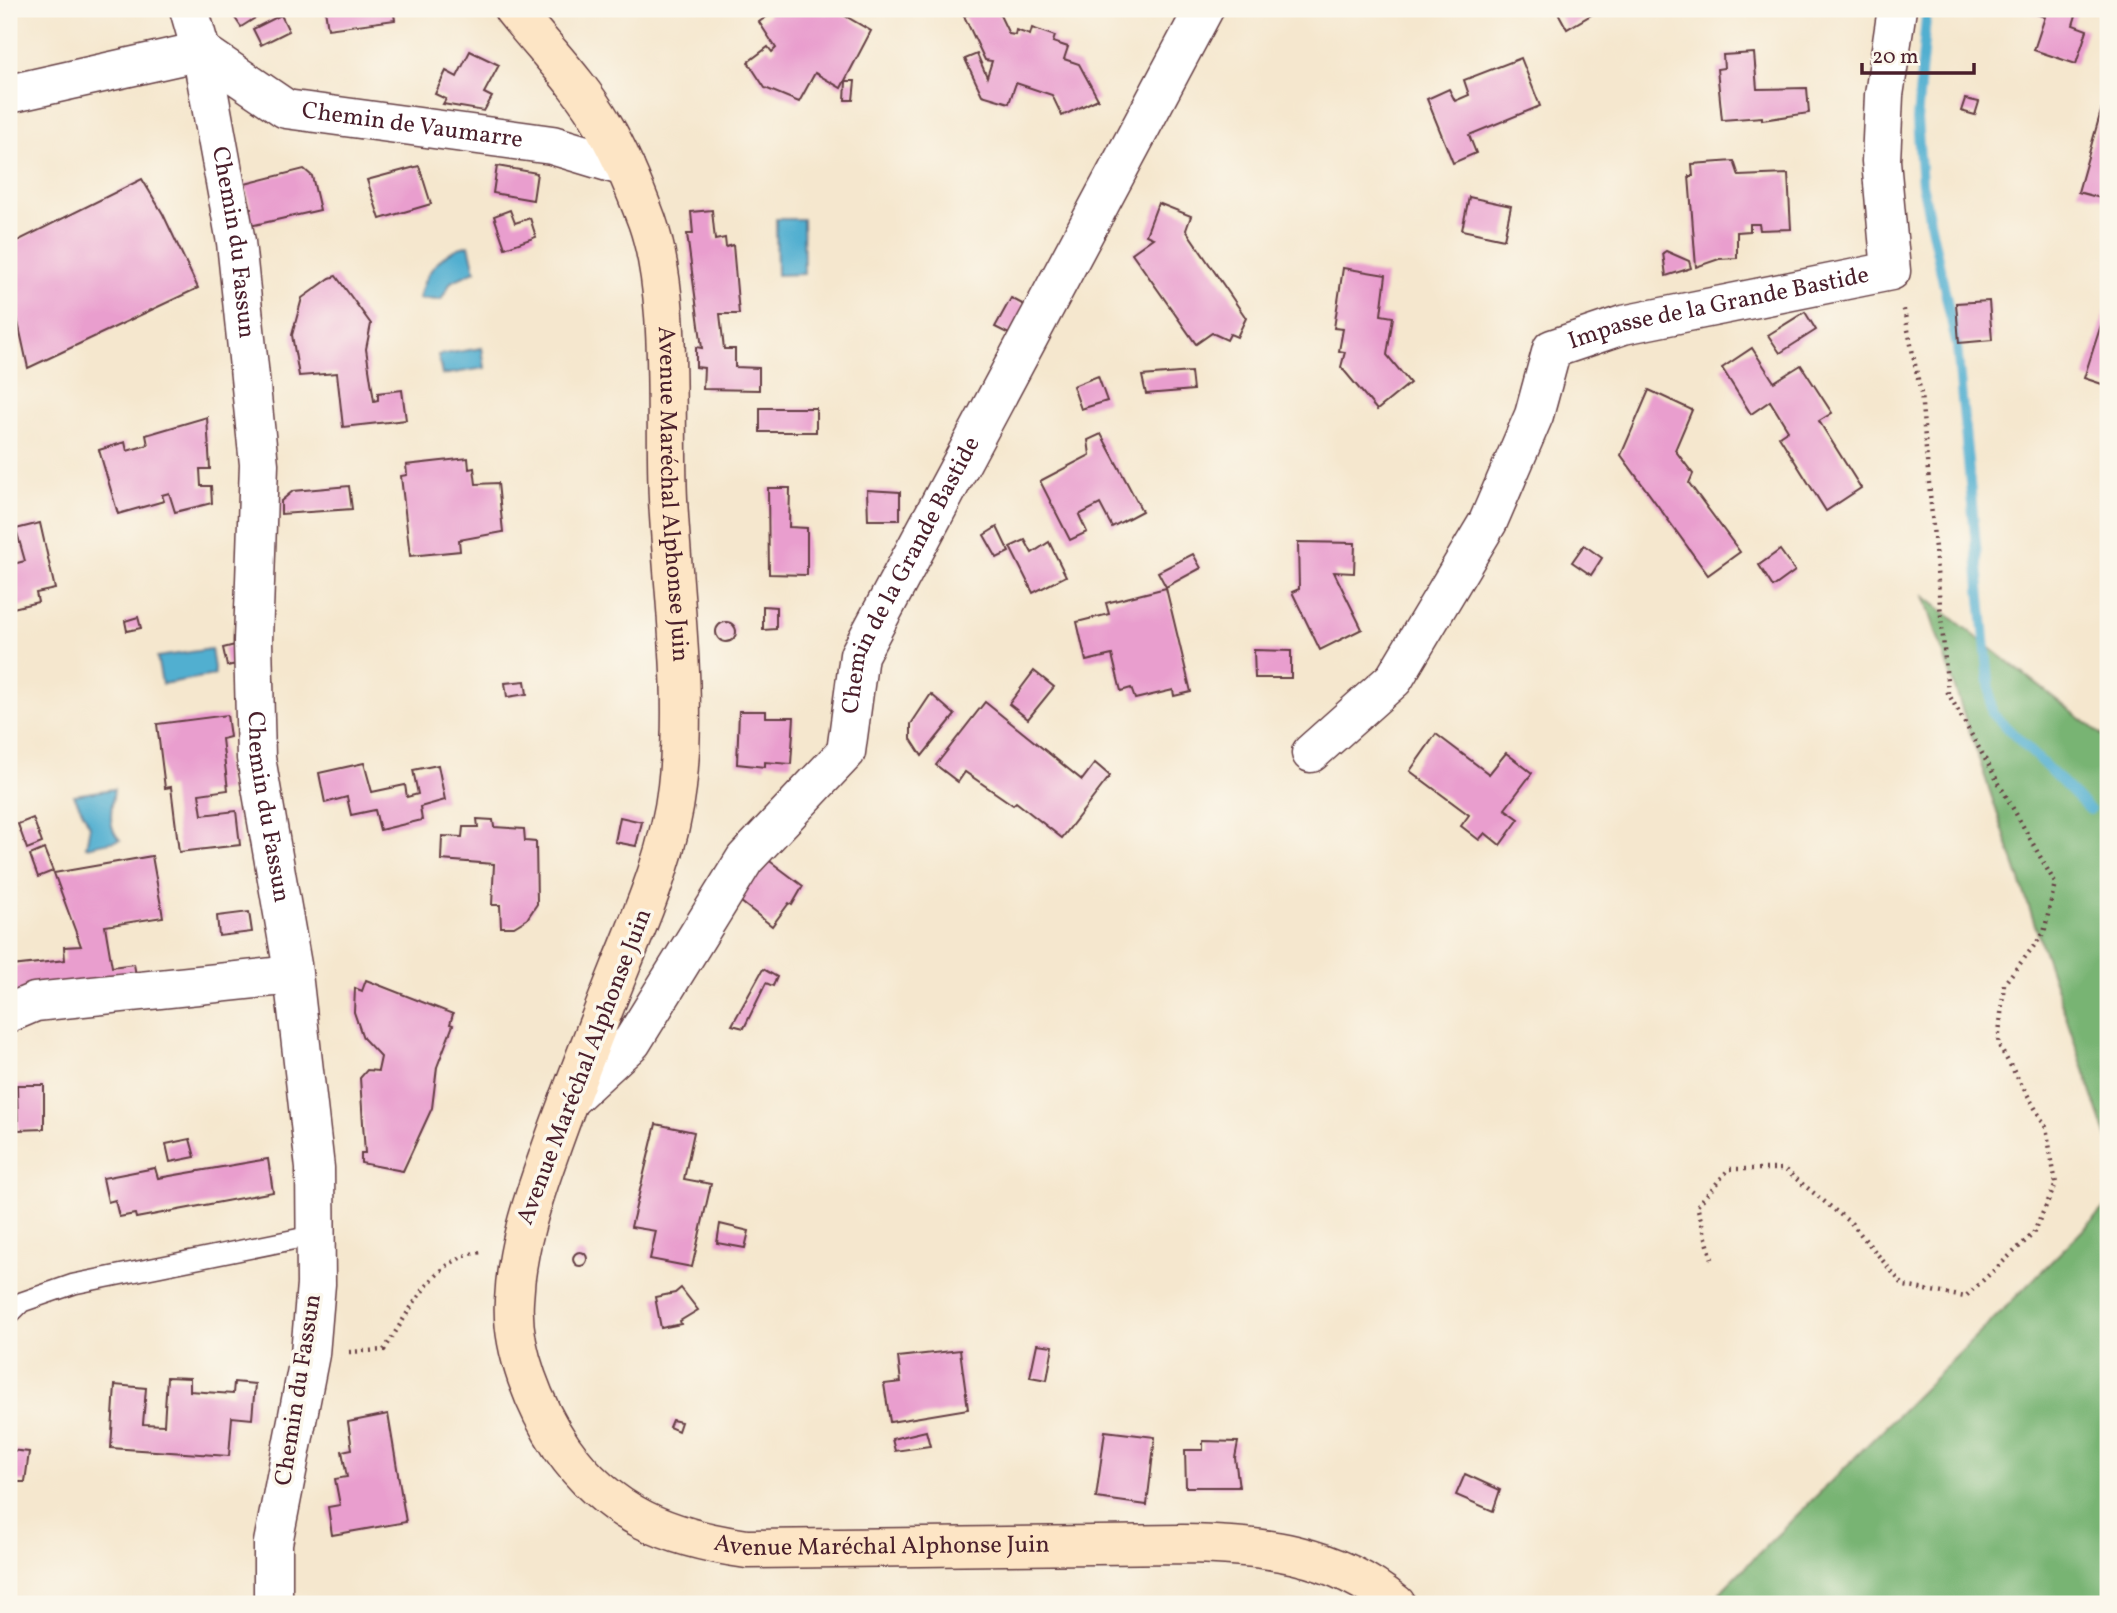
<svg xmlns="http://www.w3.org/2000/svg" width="2117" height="1613" font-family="Vollkorn,serif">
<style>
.forest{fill:#78b473;stroke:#616a4f;stroke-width:2}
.water{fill:#51afd0;stroke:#4e677e;stroke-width:2}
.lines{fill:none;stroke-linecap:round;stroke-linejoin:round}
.stream{stroke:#51afd0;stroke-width:10}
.building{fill:#e99ece}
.lane-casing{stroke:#643d43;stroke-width:22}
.street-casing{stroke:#643d43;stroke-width:41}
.secondary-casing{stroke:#643d43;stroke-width:41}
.path{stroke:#643d43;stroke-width:4.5;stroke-dasharray:2 5;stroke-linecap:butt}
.lane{stroke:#fff;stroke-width:19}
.street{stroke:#fff;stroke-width:38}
.secondary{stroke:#fde5c5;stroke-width:38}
.labels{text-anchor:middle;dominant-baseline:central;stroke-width:7;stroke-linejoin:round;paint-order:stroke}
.street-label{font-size:24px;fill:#4a1f2b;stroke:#fbf7ec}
</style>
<rect width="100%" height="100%" fill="#fbf7ec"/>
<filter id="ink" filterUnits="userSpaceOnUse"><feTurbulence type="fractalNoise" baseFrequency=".0143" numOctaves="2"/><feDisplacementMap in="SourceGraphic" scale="14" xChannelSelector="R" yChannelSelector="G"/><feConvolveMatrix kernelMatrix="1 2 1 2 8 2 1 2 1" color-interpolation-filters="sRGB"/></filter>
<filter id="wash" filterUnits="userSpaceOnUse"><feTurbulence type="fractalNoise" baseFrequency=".00686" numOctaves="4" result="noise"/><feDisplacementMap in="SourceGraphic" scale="28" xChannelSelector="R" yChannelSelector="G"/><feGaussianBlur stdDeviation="1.57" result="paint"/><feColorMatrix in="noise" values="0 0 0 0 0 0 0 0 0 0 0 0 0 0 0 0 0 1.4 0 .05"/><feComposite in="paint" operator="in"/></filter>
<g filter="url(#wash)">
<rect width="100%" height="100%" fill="#f5e7ce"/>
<g class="forest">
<polygon points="1924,596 2108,740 2108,1141"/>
<polygon points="2108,1205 2108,1604 1731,1604 1720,1592"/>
</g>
<g class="water">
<polygon points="776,219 803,219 804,274 777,275"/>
<path d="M469,245l6,26 -24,11 -10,18 -22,-1c5,-27 23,-48 50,-54z"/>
<polygon points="482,348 485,368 442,375 438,355"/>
<polygon points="211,649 215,675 162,684 157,657"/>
<path d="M114,789c-2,18 -8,37 6,51l-34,7 4,-21 -16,-31z"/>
</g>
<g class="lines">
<polyline class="stream" points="1930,9 1926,18 1917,120 1922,184 1957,347 1992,713 2090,810"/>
</g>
<g id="blocks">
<g class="building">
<polygon points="229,9 285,9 285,10 260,15 241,27"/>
<polygon points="325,9 393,9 395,20 328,29"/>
<polygon points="765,9 817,9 826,14 833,9 871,31 841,88 815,73 799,102 765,88 748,62 768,47 772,52 776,48 759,22 769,15"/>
<polygon points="978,9 997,9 1009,34 1015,35 1016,30 1030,35 1032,28 1055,36 1053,42 1068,47 1064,59 1079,64 1098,99 1062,116 1052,95 1016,83 1009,103 982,95 965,59 977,54 987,77 992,61 985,60 964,16"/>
<polygon points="1556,9 1593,9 1596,12 1567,29"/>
<polygon points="2021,9 2078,9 2073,25 2087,30 2076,64 2034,50 2045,17"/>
<polygon points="281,15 289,31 261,45 253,29"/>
<polygon points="470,51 499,65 484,93 492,97 484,111 443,104 446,99 435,94 446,71 457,77"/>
<polygon points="1754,53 1757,89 1807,88 1809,113 1762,120 1762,117 1722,120 1717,69 1724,68 1723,55"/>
<polygon points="1521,58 1540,106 1469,135 1476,153 1453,163 1427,99 1449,89 1455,101 1469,95 1464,80"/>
<polygon points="846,81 855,81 853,100 845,100"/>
<polygon points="1965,99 1979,102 1975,115 1961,111"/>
<polygon points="2103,104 2108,106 2108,200 2078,192"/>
<polygon points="1734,161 1739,176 1788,174 1791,229 1760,230 1759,224 1750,224 1750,231 1737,232 1737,258 1719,259 1696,267 1689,176 1693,176 1692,164"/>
<polygon points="419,166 431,204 380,219 367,180"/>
<polygon points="497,166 537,173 533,200 493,193"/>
<polygon points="304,169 312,176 320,210 250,226 247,211 251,209 245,184"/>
<polygon points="142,179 163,214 198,288 28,368 9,281 9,245"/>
<polygon points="1469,197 1511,206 1504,239 1462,230"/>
<polygon points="1158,203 1191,216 1186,230 1246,318 1237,337 1230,334 1227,340 1212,333 1196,344 1132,253 1153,238 1146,235"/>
<polygon points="510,210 515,223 530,218 536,237 505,248 494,216"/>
<polygon points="712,210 715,240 725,238 726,247 733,245 739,314 720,314 724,349 735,349 735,367 759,368 759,390 703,389 704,368 696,367 696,347 702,348 687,234 693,234 691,212"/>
<polygon points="1666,251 1689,261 1691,268 1666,276 1663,253"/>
<polygon points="1343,268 1386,275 1381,315 1393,317 1387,355 1410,383 1377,410 1341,367 1345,352 1339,351 1343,329 1334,328"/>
<polygon points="336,276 371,324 366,349 374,401 378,400 378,393 402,390 406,420 343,427 337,373 299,376 292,335 302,298 330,278"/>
<polygon points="1011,298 1030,308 1015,337 995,327"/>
<polygon points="1989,301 1992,340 1959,343 1956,303"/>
<polygon points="2108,303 2108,386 2084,378"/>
<polygon points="1805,312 1816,330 1780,353 1768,335"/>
<polygon points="1752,348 1774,382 1801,365 1832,413 1819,421 1861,488 1826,511 1779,436 1788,430 1770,401 1751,414 1722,368"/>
<polygon points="1191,372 1193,390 1146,394 1142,376"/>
<polygon points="1098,376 1107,401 1081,409 1073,386"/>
<polygon points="1649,390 1692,410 1675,450 1693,474 1689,483 1740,552 1708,575 1621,455"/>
<rect x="760" y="408" width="56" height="24"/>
<polygon points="207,417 210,469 200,469 201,486 211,486 212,503 175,512 169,493 162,495 164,501 118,514 99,450 125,442 127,451 148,445 146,435"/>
<polygon points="1101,434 1142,511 1112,527 1100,504 1079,515 1087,532 1070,540 1040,481 1090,455 1088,440"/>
<polygon points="468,458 469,469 474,468 476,484 498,483 503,532 459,540 460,551 410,556 401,476 407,475 406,465"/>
<polygon points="349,486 352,509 281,514 281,501 293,491"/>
<polygon points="768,488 790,488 789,527 807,528 807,575 769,574"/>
<polygon points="867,490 900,492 900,520 868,520"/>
<polygon points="40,523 55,589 36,593 38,602 9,609 9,565 25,561 16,529"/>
<polygon points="997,527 1009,552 997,558 984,535"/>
<polygon points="1025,540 1032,553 1049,542 1066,576 1033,593 1010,547"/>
<polygon points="1298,542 1355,543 1354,573 1334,572 1362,629 1320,650 1292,592 1299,589"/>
<polygon points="1584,545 1602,558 1591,575 1572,562"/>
<polygon points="1780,550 1795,571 1773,587 1759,565"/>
<polygon points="1193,554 1201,568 1166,587 1158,572"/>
<polygon points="1166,588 1191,692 1174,696 1173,690 1135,699 1131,688 1121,691 1112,655 1086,661 1077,622 1109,614 1106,603"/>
<polygon points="763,606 776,607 776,629 763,630"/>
<polygon points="138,617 141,628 127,631 125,621"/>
<circle cx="726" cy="632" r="10"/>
<polygon points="235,645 241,663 227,666 223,648"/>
<polygon points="1254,650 1291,651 1291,678 1255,678"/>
<polygon points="1034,671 1054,687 1028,719 1009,704"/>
<polygon points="525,681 527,694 507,697 505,683"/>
<polygon points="931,694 955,715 922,756 911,739 911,724"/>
<polygon points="985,702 1082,780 1095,763 1110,776 1062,838 1016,802 1013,805 965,772 958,782 936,765"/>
<polygon points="739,711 766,711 766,717 794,717 791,764 765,762 765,767 737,764"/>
<polygon points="227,715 230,737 222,739 228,790 199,794 202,815 236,811 240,845 179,852 171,787 165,788 157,724"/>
<polygon points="1436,734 1489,774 1506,753 1532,773 1505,809 1519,819 1500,845 1485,833 1479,840 1461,826 1469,815 1410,771"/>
<polygon points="364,763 372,792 405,785 407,797 418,794 413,770 438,765 445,800 420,807 422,820 380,830 375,810 351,815 347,797 325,803 319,773"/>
<polygon points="620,817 642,822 636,846 615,842"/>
<polygon points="33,818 42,843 27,849 18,824"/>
<polygon points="477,819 493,820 494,827 524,829 525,841 536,842 537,904 527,919 514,927 501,927 500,905 492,905 494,864 441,860 442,836 462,837 463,827 478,827"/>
<polygon points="44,849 53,871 38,877 30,855"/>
<polygon points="152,856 163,917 105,926 112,967 134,964 137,981 14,995 12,966 65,960 64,947 81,946 54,873"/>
<polygon points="767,859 803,886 792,905 789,903 772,926 736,898"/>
<polygon points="249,912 252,932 219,936 217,916"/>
<polygon points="763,969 777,977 773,986 766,983 744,1028 732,1025"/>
<polygon points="366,980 453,1014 450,1024 453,1025 437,1067 432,1108 403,1171 361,1163 361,1153 365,1153 360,1078 367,1070 378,1071 381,1057 363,1038 354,1012 355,988 362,991"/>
<polygon points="17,1085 44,1085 44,1129 18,1130"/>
<polygon points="656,1124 694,1132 684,1179 711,1184 692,1267 650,1259 656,1231 631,1227"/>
<polygon points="190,1139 195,1157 170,1162 166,1144"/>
<polygon points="268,1159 273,1192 136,1218 135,1214 119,1217 115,1200 108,1202 103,1178 155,1168 158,1178"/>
<polygon points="720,1224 749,1231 745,1248 717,1243"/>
<circle cx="580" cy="1259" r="7"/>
<polygon points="681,1288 698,1310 680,1321 681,1324 661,1328 655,1297 675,1293"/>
<polygon points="1037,1344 1053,1346 1047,1380 1030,1377"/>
<polygon points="960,1350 968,1409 890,1422 884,1384 901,1382 898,1357"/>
<polygon points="167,1377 190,1378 190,1391 233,1394 234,1382 255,1384 252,1419 232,1417 229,1456 111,1448 115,1385 146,1388 143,1424 164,1425"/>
<polygon points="388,1414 406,1522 332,1535 328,1507 340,1505 335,1479 347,1477 342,1451 352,1449 348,1422"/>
<polygon points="672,1420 681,1422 678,1431 669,1427"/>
<polygon points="926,1431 930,1446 895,1451 892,1439"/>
<polygon points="1105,1431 1155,1437 1147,1505 1096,1498"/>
<polygon points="1203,1441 1238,1442 1235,1458 1239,1487 1186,1487 1185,1450 1203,1450"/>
<polygon points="9,1450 29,1452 25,1482 9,1482"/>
<polygon points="1465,1474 1500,1490 1493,1511 1456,1495"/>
</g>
</g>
</g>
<g filter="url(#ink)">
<use href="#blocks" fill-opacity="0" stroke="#643d43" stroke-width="2"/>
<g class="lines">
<g class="lane-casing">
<polyline id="lane" points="9,1315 22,1302 74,1284 316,1235"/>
</g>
<g class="street-casing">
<g id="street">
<path id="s1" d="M189,9l12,42 35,191 23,222 -6,177 3,117 36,207 23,203 1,116 -6,70 -37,189v61"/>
<path id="s2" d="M9,94l192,-43 85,58 266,36 73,22"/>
<path id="s3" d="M1311,753l83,-74 94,-157 46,-107 18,-66 71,-24 268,-54 -10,-110 3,-66 13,-86"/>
<polyline points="9,1013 35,1002 293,975"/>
<path id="s4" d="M568,1101l64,-59 113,-183 101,-107 13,-97 345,-646"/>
</g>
</g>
<g class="secondary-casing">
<g id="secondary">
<path id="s5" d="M513,9c30,38 67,75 91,117 18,30 31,63 43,95 27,77 17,195 21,278 5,95 20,193 9,288 -7,61 -31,118 -54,174 -26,65 -52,130 -75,196 -17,48 -32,93 -34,144 -3,48 21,107 48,147 47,67 107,90 185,101l436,-5c78,1 150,8 213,60"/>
</g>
</g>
<g class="path">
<polyline points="1712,1259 1697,1206 1729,1169 1784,1169 1852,1224 1904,1286 1965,1297 2033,1234 2056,1184 2046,1127 1998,1044 2004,984 2044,933 2055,883 1948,693 1921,394 1903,305"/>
<path d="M349,1352l35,-2c25,-37 50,-94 98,-98"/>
</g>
<use href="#lane" class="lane"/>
<use href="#street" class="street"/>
<use href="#secondary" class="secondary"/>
</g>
</g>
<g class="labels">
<g class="street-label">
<text stroke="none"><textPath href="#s2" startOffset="427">Chemin de Vaumarre</textPath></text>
<text stroke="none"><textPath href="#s1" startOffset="238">Chemin du Fassun</textPath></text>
<text stroke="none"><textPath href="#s3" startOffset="651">Impasse de la Grande Bastide</textPath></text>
<text stroke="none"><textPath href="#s5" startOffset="528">Avenue Maréchal Alphonse Juin</textPath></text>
<text stroke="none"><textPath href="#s4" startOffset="640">Chemin de la Grande Bastide</textPath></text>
<text stroke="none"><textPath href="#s1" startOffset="805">Chemin du Fassun</textPath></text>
<text transform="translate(585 1067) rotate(-69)">Avenue Maréchal Alphonse Juin</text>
<text transform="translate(299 1390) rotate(-81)">Chemin du Fassun</text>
<text stroke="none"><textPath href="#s5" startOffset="1872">Avenue Maréchal Alphonse Juin</textPath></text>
</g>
</g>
<rect width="2117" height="1613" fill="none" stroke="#fbf7ec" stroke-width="35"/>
<path d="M1862 63v10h112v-10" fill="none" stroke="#4a1f2b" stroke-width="3.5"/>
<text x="1872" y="63" font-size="21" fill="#4a1f2b" stroke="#fbf7ec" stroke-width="5" paint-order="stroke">20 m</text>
</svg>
